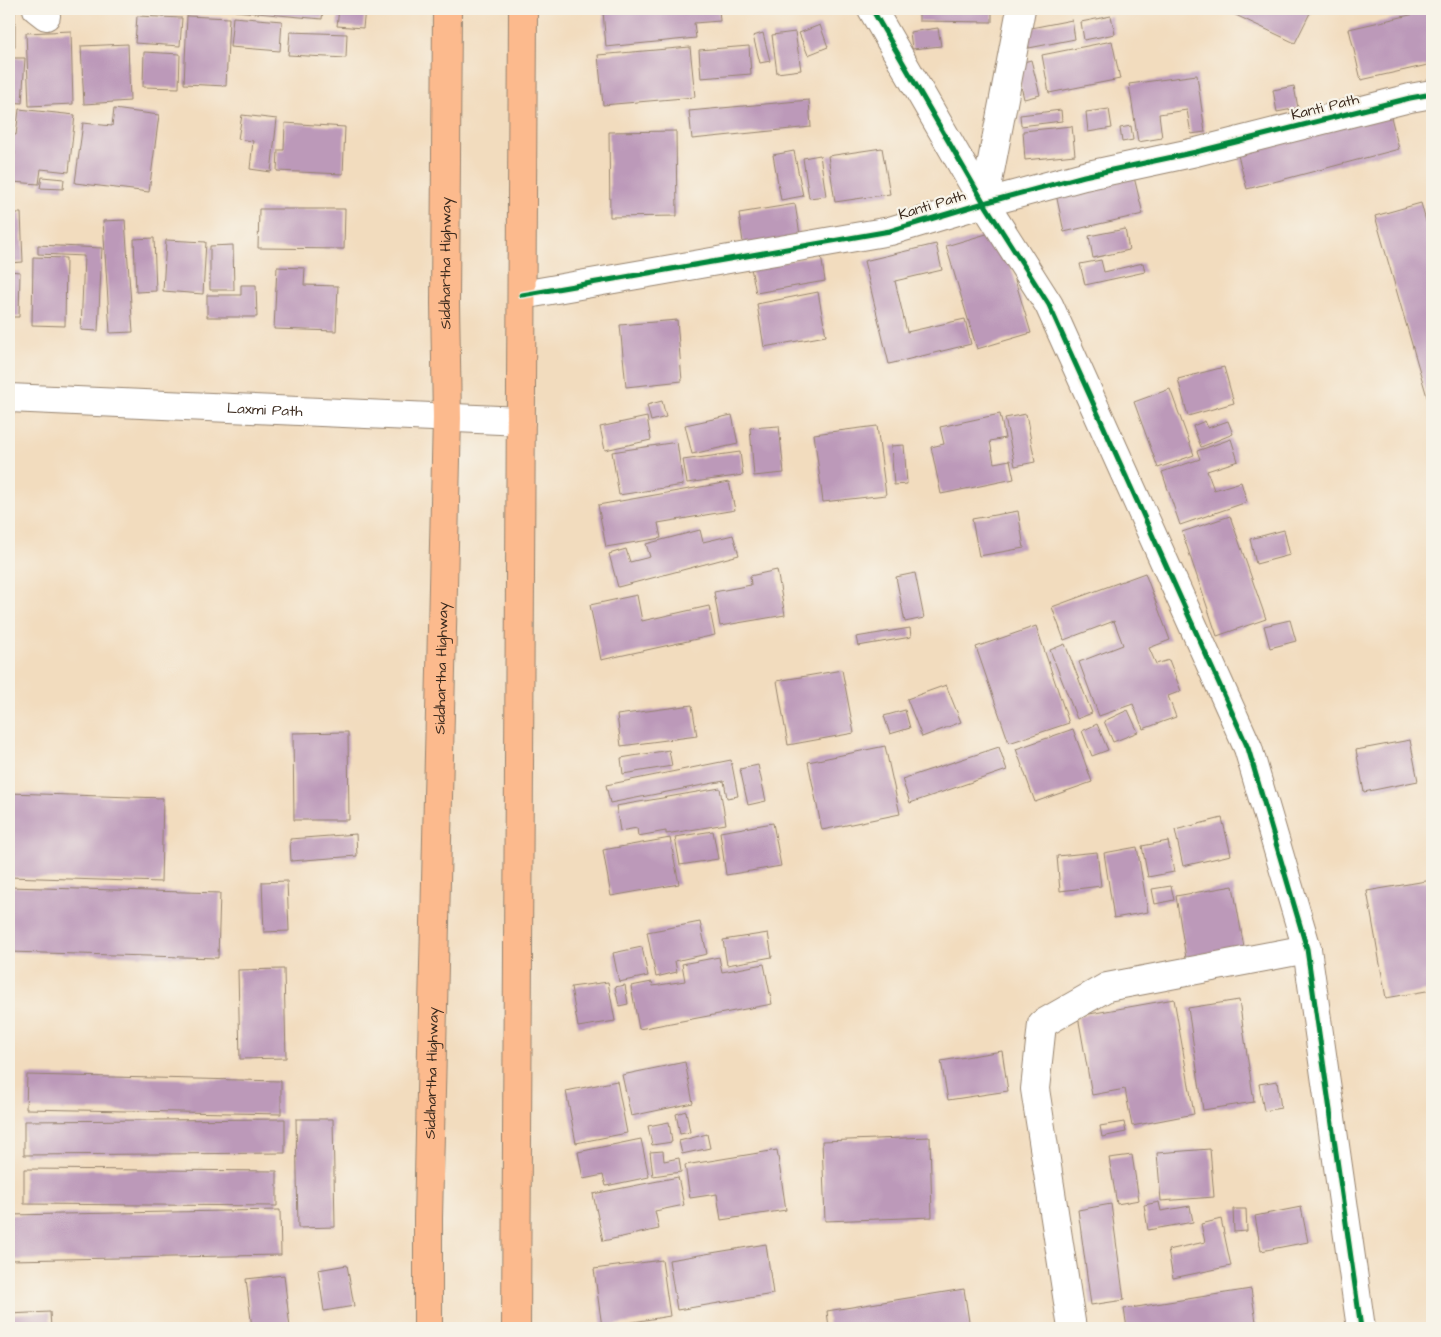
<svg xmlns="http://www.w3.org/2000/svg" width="1441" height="1337" font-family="'Architects Daughter',sans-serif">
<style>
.building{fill:#bc99b9}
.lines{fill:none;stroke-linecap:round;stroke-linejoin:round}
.street-casing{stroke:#96836e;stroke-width:30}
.highway-casing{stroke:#96836e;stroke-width:30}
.street{stroke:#fff;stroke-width:28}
.highway{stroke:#fcba8d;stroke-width:28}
.cycleway-casing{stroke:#f7f3e8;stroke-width:8}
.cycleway{stroke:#00873e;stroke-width:5}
.labels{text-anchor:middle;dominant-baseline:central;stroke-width:4.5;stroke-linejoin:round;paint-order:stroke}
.street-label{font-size:15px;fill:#3b2a1e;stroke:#f7f3e8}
</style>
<rect width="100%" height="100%" fill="#f7f3e8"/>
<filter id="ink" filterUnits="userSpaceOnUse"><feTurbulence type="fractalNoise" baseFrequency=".02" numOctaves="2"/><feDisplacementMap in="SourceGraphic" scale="10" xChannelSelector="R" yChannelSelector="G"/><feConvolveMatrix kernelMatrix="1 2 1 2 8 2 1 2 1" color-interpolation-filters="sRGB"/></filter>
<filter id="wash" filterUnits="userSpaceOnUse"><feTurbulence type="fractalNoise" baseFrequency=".0096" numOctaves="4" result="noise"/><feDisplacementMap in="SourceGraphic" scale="20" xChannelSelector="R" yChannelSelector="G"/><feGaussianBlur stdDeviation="1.12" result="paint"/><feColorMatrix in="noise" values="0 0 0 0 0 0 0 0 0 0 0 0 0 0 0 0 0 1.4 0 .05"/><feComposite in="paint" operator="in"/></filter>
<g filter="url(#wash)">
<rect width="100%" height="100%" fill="#f2dcbe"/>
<g id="blocks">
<g class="building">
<rect x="9" y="9" width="6" height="38"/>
<polygon points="235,9 323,9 322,19 235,11"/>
<polygon points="339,9 365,9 363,28 337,26"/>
<polygon points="623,9 719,9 720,21 694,23 696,38 606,47 603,11"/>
<polygon points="919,9 992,9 992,22 919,21"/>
<polygon points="1223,9 1312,9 1295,43"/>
<polygon points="1432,10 1432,64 1361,80 1349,29"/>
<polygon points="137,16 182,18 180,46 135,43"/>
<polygon points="187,16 229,18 226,86 184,84"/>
<polygon points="1111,16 1115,34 1084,40 1081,22"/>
<polygon points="233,17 282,21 280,51 230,47"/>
<polygon points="1072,20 1075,39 1029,48 1026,29"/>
<polygon points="820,25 828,47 808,55 799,33"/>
<polygon points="938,28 941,46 912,49 910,32"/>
<polygon points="71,31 73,104 29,106 26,33"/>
<polygon points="290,32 347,34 346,58 288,55"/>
<polygon points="795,32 801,70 777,73 772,35"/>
<polygon points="763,33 770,61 760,63 753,36"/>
<polygon points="1112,41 1120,79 1049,93 1042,55"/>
<polygon points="128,44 130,101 84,104 81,46"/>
<polygon points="749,46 751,74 701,78 699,50"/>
<polygon points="690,47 695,97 603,105 598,55"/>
<polygon points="144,52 180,54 179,88 143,87"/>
<polygon points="9,58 25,58 22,103 9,102"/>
<polygon points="1031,60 1040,95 1024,99 1016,64"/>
<polygon points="1197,75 1205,132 1191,134 1187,110 1159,114 1162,138 1138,142 1129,84"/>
<polygon points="1294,86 1298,108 1277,112 1273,90"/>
<polygon points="809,100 811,127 692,139 689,111"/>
<polygon points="19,109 75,115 69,172 41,169 39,184 12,182 15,152 9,151 9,134 16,135"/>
<polygon points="114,109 159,115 149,192 75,183 83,123 112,126"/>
<polygon points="1109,109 1112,128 1088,132 1086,112"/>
<polygon points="1389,109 1399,149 1247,189 1236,148"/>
<polygon points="1061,110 1062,121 1021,126 1020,115"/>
<polygon points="242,115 277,119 271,172 250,169 253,141 238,139"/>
<polygon points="285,123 345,127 343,174 277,171 278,150 284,150"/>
<polygon points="1072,126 1075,155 1025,160 1023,131"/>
<polygon points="1131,126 1133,140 1122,142 1120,128"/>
<polygon points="676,131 677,216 610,217 609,132"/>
<polygon points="882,148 890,194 835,202 828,156"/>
<polygon points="794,151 803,196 781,200 773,155"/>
<polygon points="820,155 826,196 809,198 803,158"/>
<polygon points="42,177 64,179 63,189 40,188"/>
<polygon points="1134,177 1143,214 1064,232 1056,194"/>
<polygon points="1421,203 1432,243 1432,414 1375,216"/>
<polygon points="795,204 801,241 744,250 739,213"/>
<polygon points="259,209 345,209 344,249 258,248"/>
<polygon points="9,213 21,213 23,262 9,263"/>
<polygon points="125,220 133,332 110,333 103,221"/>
<polygon points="1125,229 1129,250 1093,258 1089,236"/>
<polygon points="1000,230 1031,333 977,349 946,246"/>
<polygon points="154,238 156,291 136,292 134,239"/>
<polygon points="166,240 206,242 203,294 163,291"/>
<polygon points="936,244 942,270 895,281 907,332 965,319 971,344 889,364 864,261"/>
<polygon points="38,245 102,248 98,331 81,330 84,256 38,254"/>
<polygon points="233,245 234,290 210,290 210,246"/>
<polygon points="821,255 825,281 756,293 751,268"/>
<polygon points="33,257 66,258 65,326 32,325"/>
<polygon points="1101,260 1104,272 1143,263 1145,272 1085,285 1080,264"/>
<polygon points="277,267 305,268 304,285 338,286 336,331 274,329"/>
<polygon points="9,271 20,272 19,317 9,317"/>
<polygon points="241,285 256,285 257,317 207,317 207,295 241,295"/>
<polygon points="818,292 826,336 764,347 757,304"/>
<polygon points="677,320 682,381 626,387 620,325"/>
<polygon points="1224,367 1234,403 1188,416 1178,379"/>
<polygon points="1170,389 1194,455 1158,468 1134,402"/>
<polygon points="662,401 666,417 651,421 647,405"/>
<polygon points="1000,414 1005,438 990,441 994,463 1010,460 1014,479 941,494 931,447 944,444 940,427"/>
<polygon points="1026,414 1035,462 1015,466 1005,418"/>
<polygon points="732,415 738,444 692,454 685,425"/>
<polygon points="647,417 651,440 605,450 600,427"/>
<polygon points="1205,421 1208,428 1228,421 1233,434 1201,447 1193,426"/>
<polygon points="779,426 784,473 754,476 750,428"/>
<polygon points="877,426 886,495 823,502 814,434"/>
<polygon points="1231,439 1238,461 1207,471 1214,490 1241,482 1247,502 1180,525 1162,472 1200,459 1197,451"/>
<polygon points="677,442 683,485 619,495 612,452"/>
<polygon points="904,445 907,484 894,485 891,446"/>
<polygon points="740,452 743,475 687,483 683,460"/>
<polygon points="729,482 735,510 658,523 661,538 606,547 598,505"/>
<polygon points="1018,511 1024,548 979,556 972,519"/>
<polygon points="1230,516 1266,619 1217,636 1182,532"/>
<polygon points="700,530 703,542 733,535 739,555 618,587 609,554 626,549 630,562 650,557 646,544"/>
<polygon points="1284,530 1290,555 1256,564 1250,539"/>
<polygon points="777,570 785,615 720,626 714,592 751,585 750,576"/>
<polygon points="915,573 924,618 905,622 896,577"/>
<polygon points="1145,573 1170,640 1149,648 1156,664 1169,660 1181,691 1168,696 1176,717 1143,729 1133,704 1099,716 1079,662 1123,645 1114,621 1064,640 1052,607"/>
<polygon points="637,595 642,621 709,606 715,635 601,660 590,605"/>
<polygon points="1290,620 1296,641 1270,648 1264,626"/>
<polygon points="1036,626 1069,723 1009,743 976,647"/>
<polygon points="910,628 911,637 858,646 856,637"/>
<polygon points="1065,644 1092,713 1077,719 1050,650"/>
<polygon points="842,670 854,733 788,745 777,681"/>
<polygon points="946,685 961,722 922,737 907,699"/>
<polygon points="692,705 697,736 621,746 617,715"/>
<polygon points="905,710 910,728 890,734 884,716"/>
<polygon points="1128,710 1138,732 1113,742 1104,721"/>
<polygon points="1097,724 1108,750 1092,756 1082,731"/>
<polygon points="1073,729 1092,782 1035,802 1016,749"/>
<polygon points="348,732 349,820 294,820 293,733"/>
<polygon points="1410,740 1418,781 1364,792 1356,750"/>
<polygon points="885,746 900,814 822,830 808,762"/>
<polygon points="999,747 1007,770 910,803 902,779"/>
<polygon points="669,750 672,766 623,774 621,758"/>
<polygon points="731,760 738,796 727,798 724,781 610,803 606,785"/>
<polygon points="758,765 766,801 748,805 740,769"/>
<polygon points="720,788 726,824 666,834 666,831 638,836 637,828 620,831 616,806"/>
<polygon points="9,793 163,798 161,882 9,877"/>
<polygon points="1222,818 1231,855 1183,866 1175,830"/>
<polygon points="773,823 781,866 726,875 720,832"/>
<polygon points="713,831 718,859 680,865 675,837"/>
<polygon points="356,834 357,856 291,861 290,839"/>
<polygon points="670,838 679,884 611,896 603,850"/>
<polygon points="1168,841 1174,872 1148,877 1142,846"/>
<polygon points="1137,847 1148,912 1114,918 1104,853"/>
<polygon points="1097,852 1101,886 1060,891 1057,856"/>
<polygon points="1432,880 1432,934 1430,934 1432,948 1432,990 1386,998 1367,891"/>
<polygon points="287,881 289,931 264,932 262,882"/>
<polygon points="1171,886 1174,900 1155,904 1152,889"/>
<polygon points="1233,886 1244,947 1186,958 1176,896"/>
<polygon points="9,887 220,893 218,958 9,952"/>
<polygon points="700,922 707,954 675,961 677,972 656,977 647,932"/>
<polygon points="768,933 772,957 727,965 723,940"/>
<polygon points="642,947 648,976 619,982 613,953"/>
<polygon points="719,957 722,972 764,964 772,1004 639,1029 631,986 652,982 653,986 685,981 682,964"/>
<polygon points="284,969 286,1058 240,1059 238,970"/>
<polygon points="608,982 615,1021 578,1027 571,987"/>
<polygon points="625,985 628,1004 619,1006 615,987"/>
<polygon points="1174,999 1194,1114 1132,1126 1125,1089 1092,1095 1078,1016"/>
<polygon points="1239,1000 1254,1102 1203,1110 1188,1008"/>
<polygon points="1002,1051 1008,1091 948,1100 941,1061"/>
<polygon points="685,1062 693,1103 631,1116 622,1075"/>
<polygon points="27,1075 281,1081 281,1114 26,1109"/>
<polygon points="617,1081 627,1133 576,1143 566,1091"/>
<polygon points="1277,1081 1281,1108 1264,1111 1259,1084"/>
<polygon points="686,1111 690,1132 680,1134 676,1114"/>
<polygon points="285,1119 285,1153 24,1155 24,1121"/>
<polygon points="296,1119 333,1119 335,1227 298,1228"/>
<polygon points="669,1122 672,1142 652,1145 648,1126"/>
<polygon points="1124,1122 1126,1132 1102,1137 1100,1126"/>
<polygon points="707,1134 710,1148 682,1154 679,1141"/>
<polygon points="930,1137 932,1217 825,1221 822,1141"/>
<polygon points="641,1139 649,1177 606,1186 603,1175 583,1179 578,1152"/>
<polygon points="1210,1149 1214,1197 1161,1201 1157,1153"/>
<polygon points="777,1150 786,1210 721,1220 717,1194 690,1198 685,1165"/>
<polygon points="663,1151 664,1161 679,1158 681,1172 653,1176 650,1152"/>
<polygon points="1132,1155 1139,1200 1117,1204 1109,1158"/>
<polygon points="24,1169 277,1171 277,1206 24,1204"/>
<polygon points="678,1177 684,1205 655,1211 659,1229 603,1241 593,1194"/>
<polygon points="1159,1202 1161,1211 1190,1206 1193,1222 1148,1230 1144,1205"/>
<polygon points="1111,1204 1124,1300 1091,1305 1078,1210"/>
<polygon points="1301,1207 1308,1242 1261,1251 1255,1216"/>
<polygon points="1233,1209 1246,1209 1247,1231 1234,1232"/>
<polygon points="280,1210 281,1255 9,1260 9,1215"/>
<polygon points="1221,1219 1231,1266 1173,1278 1168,1250 1205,1242 1201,1224"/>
<polygon points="766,1244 773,1294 677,1310 669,1260"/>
<polygon points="662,1260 670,1316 602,1327 594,1269"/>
<polygon points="347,1265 354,1306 324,1311 318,1270"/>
<polygon points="284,1275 290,1328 252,1328 246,1279"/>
<polygon points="964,1289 970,1328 829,1328 827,1311"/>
<polygon points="1251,1289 1257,1328 1127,1328 1124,1309"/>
<polygon points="50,1312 51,1328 9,1328 9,1314"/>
</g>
</g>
</g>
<g filter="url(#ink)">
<use href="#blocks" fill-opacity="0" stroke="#96836e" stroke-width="1"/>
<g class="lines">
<g class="street-casing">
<g id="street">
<polyline points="37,9 46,16"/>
<polyline points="872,9 984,203 1049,305 1248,748 1307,949 1361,1328"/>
<polyline points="984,203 1021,9"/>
<polyline points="522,295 890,231 984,203 1084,176 1196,152 1410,98 1432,94"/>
<path id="s1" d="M9,398l512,23"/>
<polyline points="1072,1328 1035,1089 1042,1024 1107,987 1307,949"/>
</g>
</g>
<g class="highway-casing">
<g id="highway">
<path id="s2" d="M428,1328v-110l19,-800 -2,-115 2,-294"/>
<polyline points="516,1328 523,9"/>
</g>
</g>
<use href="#street" class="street"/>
<use href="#highway" class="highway"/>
<g class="cycleway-casing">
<g id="cycleway">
<polyline points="872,9 984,203 1049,305 1248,748 1307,949 1361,1328"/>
<polyline points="522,295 890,231 984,203 1084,176 1196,152 1410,98 1432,94"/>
</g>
</g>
<use href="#cycleway" class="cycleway"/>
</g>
</g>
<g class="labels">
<g class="street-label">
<text transform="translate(1325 107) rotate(-14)">Kanti Path</text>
<text transform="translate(932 205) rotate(-17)">Kanti Path</text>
<text stroke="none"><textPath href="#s2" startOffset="1065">Siddhartha Highway</textPath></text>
<text stroke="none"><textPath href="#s1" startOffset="256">Laxmi Path</textPath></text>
<text stroke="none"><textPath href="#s2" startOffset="660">Siddhartha Highway</textPath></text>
<text stroke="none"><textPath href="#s2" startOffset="255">Siddhartha Highway</textPath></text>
</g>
</g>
<rect width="1441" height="1337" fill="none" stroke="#f7f3e8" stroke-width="30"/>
</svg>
